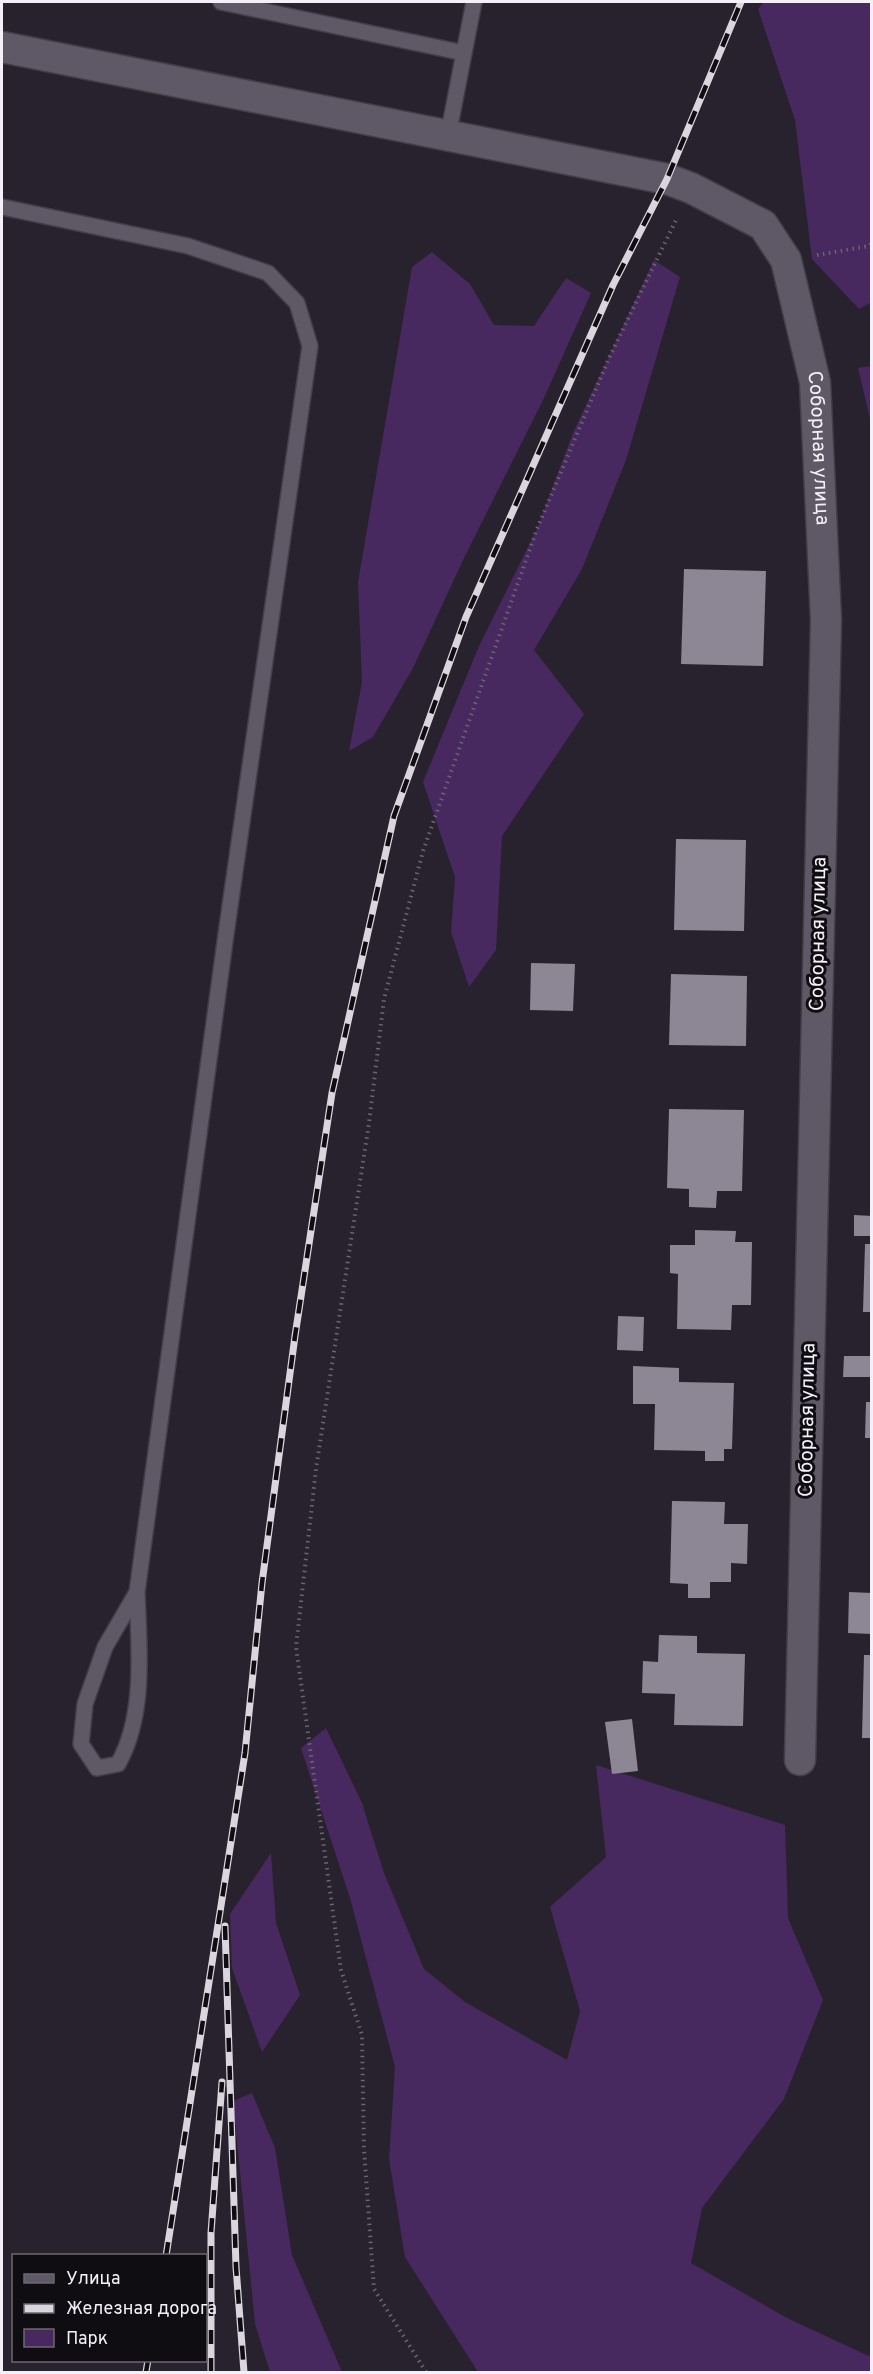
<svg xmlns="http://www.w3.org/2000/svg" width="873" height="2374" font-family="Overpass,sans-serif">
<style>
.green{fill:#47285f}
.building{fill:#8d8695}
.lines{fill:none;stroke-linecap:round;stroke-linejoin:round}
.lane-casing{stroke:#433d48;stroke-width:18}
.street-casing{stroke:#433d48;stroke-width:33}
.path{stroke:#6b6570;stroke-width:4;stroke-dasharray:1.5 4.5;stroke-linecap:butt}
.lane{stroke:#5f5866;stroke-width:15}
.street{stroke:#5f5866;stroke-width:30}
.rail-casing{stroke:#dad6df;stroke-width:7}
.rail{stroke:#100d12;stroke-width:4.5;stroke-dasharray:14;stroke-linecap:butt}
.labels{text-anchor:middle;dominant-baseline:central;stroke-width:6;stroke-linejoin:round;paint-order:stroke}
.street-label{font-size:20px;fill:#f4f0f8;stroke:#100d12}
</style>
<rect width="100%" height="100%" fill="#28222e"/>
<g class="green">
<polygon points="764,2 871,2 872,302 859,309 812,259 795,120 758,9"/>
<polygon points="432,252 470,284 494,325 534,326 566,278 591,293 544,398 465,556 413,668 373,737 349,751 362,682 358,582 412,267"/>
<polygon points="654,260 680,277 626,460 582,569 534,650 584,714 502,836 496,950 469,987 451,932 455,877 423,782 479,646 537,529 573,433"/>
<polygon points="871,366 872,366 871,423 858,368"/>
<polygon points="326,1728 362,1803 384,1873 424,1969 465,2002 567,2060 580,2011 550,1907 606,1857 596,1765 785,1825 788,1918 823,2000 784,2099 702,2208 691,2263 787,2318 871,2357 871,2372 478,2372 405,2257 389,2159 395,2067 350,1898 301,1748"/>
<polygon points="271,1853 276,1923 300,1995 262,2052 232,1968 230,1914"/>
<polygon points="252,2093 275,2148 292,2255 342,2372 270,2372 255,2324 233,2101"/>
</g>
<g class="building">
<polygon points="684,569 766,571 763,666 681,664"/>
<polygon points="676,839 746,840 744,931 674,930"/>
<polygon points="531,963 575,964 573,1011 530,1010"/>
<polygon points="671,974 747,976 746,1046 669,1045"/>
<polygon points="669,1109 744,1110 742,1191 717,1191 716,1208 689,1207 689,1189 667,1188"/>
<polygon points="854,1215 872,1216 872,1236 854,1236"/>
<polygon points="695,1230 736,1231 735,1242 752,1242 751,1305 732,1305 731,1330 677,1329 678,1274 670,1273 670,1245 695,1245"/>
<polygon points="865,1244 872,1244 872,1312 863,1312"/>
<polygon points="618,1316 644,1317 643,1351 617,1350"/>
<polygon points="844,1356 872,1356 872,1377 843,1377"/>
<polygon points="633,1366 679,1368 679,1382 734,1383 732,1449 724,1449 724,1461 705,1461 705,1451 654,1450 655,1404 633,1404"/>
<polygon points="866,1402 872,1402 872,1438 865,1438"/>
<polygon points="672,1501 725,1502 724,1524 748,1524 747,1564 731,1563 731,1582 710,1582 710,1598 688,1598 688,1584 670,1583"/>
<polygon points="849,1592 872,1593 872,1634 848,1633"/>
<polygon points="659,1635 697,1636 697,1653 745,1654 743,1726 674,1725 675,1694 642,1693 643,1661 658,1662"/>
<polygon points="864,1655 872,1655 872,1738 862,1738"/>
<polygon points="632,1719 638,1771 612,1774 605,1722"/>
</g>
<g class="lines">
<g class="lane-casing">
<g id="lane">
<polyline points="221,2 464,53 474,2"/>
<polyline points="448,136 464,53"/>
<path d="M2,207l186,39 80,27 29,30 13,43 -84,588 -89,658c2,55 9,123 -19,172l-21,4 -16,-24 4,-40 20,-57 32,-55"/>
</g>
</g>
<g class="street-casing">
<g id="street">
<path id="s1" d="M2,47l665,132 24,9 72,37 23,35 29,122 11,238 -26,1140"/>
</g>
</g>
<g class="path">
<polyline points="817,255 869,246 872,243"/>
<polyline points="426,2372 374,2289 364,2149 362,2035 341,1970 296,1647 316,1469 369,1123 384,999 423,851 537,529 609,358 677,218"/>
</g>
<use href="#lane" class="lane"/>
<use href="#street" class="street"/>
<g class="rail-casing">
<g id="rail">
<polyline points="225,1926 236,2267 244,2372"/>
<polyline points="166,2256 245,1753 262,1583 295,1336 332,1093 394,816 466,617 613,285 667,179 741,2"/>
<polyline points="146,2372 148,2360"/>
<polyline points="211,2372 211,2233 222,2082"/>
</g>
</g>
<use href="#rail" class="rail"/>
</g>
<g class="labels">
<g class="street-label">
<text stroke="none"><textPath href="#s1" startOffset="1018">Соборная улица</textPath></text>
<text transform="translate(819 934) rotate(-89)">Соборная улица</text>
<text transform="translate(808 1420) rotate(-89)">Соборная улица</text>
</g>
</g>
<rect width="873" height="2374" fill="none" stroke="#f4f0f8" stroke-width="6"/>
<rect x="12" y="2254" width="195" height="108" fill="#100d12" stroke="#6b686e" stroke-width="1.5"/>
<rect x="24" y="2274" width="30" height="9" fill="#5f5866" stroke="#6b686e" stroke-width="1.5"/>
<text x="66" y="2284" font-size="18" fill="#f4f0f8">Улица</text>
<rect x="24" y="2304" width="30" height="9" fill="#dad6df" stroke="#6b686e" stroke-width="1.5"/>
<text x="66" y="2314" font-size="18" fill="#f4f0f8">Железная дорога</text>
<rect x="24" y="2329" width="30" height="18" fill="#47285f" stroke="#6b686e" stroke-width="1.5"/>
<text x="66" y="2344" font-size="18" fill="#f4f0f8">Парк</text>
</svg>
